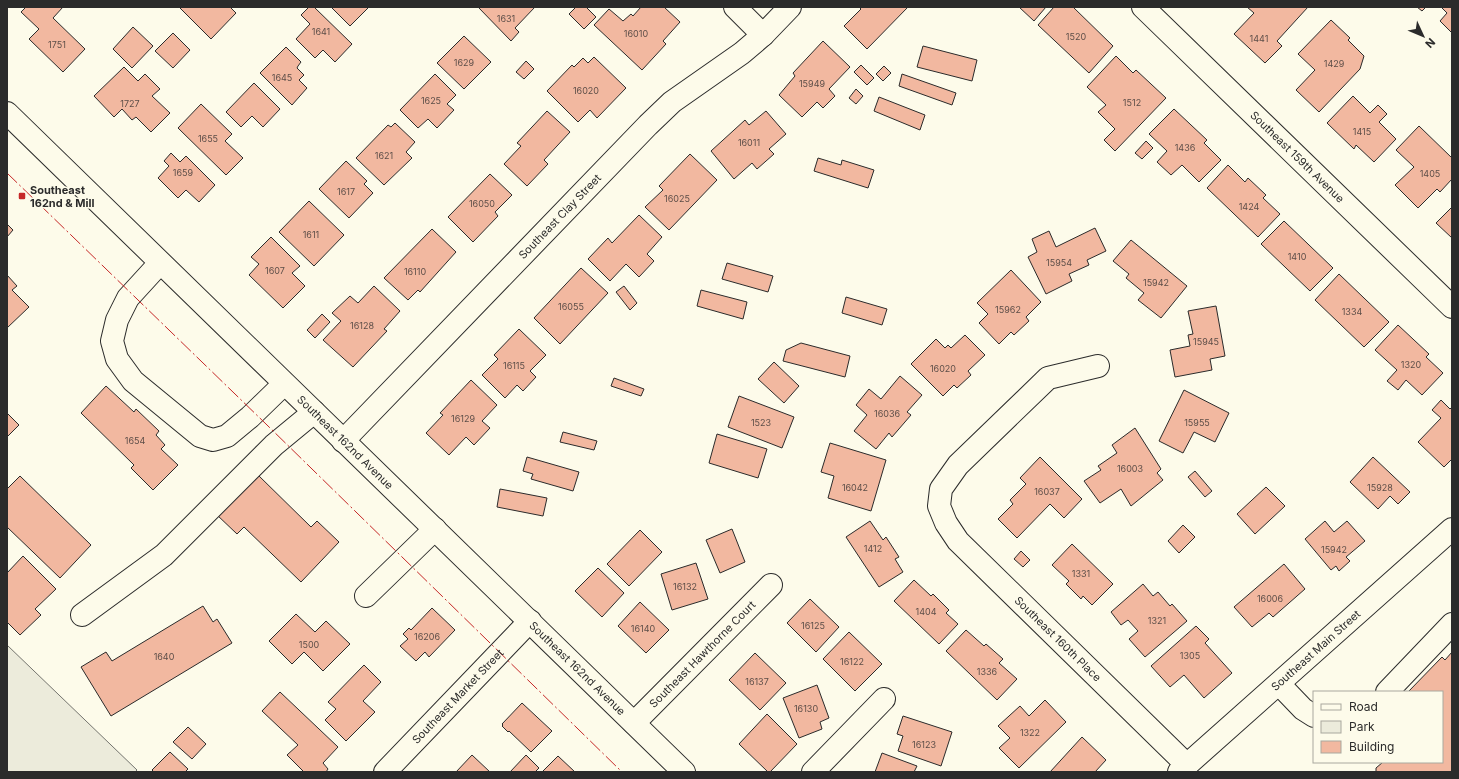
<svg xmlns="http://www.w3.org/2000/svg" width="1459" height="779" font-family="Inter,sans-serif">
<style>
.park{fill:#ecebdb;stroke:#74746e}
.building{fill:#f2b8a0;stroke:#2b2b2b}
.lines{fill:none;stroke-linecap:round;stroke-linejoin:round}
.minor-casing{stroke:#2b2b2b;stroke-width:24}
.major-casing{stroke:#2b2b2b;stroke-width:24}
.minor{stroke:#fdfbea;stroke-width:22}
.major{stroke:#fdfbea;stroke-width:22}
.power{stroke:#c62828;stroke-width:1;stroke-dasharray:14 3 2 3;stroke-linecap:butt}
.poi-dot{fill:#c62828;stroke:#fdfbea;stroke-width:1.5}
.labels{text-anchor:middle;dominant-baseline:central;stroke-width:3;stroke-linejoin:round;paint-order:stroke}
.number-label{font-size:9px;fill:#5d4e48}
.street-label{font-size:11px;fill:#2b2b2b;stroke:#fdfbea}
.poi-label{font-size:11px;font-weight:bold;fill:#2b2b2b;stroke:#fdfbea;text-anchor:start}
</style>
<rect width="100%" height="100%" fill="#fdfbea"/>
<polygon class="park" points="7,645 137,770 135,772 7,772"/>
<g class="building">
<polygon points="26,7 63,7 53,18 85,49 63,72 29,39 39,29 21,12"/>
<polygon points="179,7 230,7 236,13 211,39"/>
<polygon points="309,7 314,7 352,44 335,62 323,50 315,58 296,39 310,24 301,15"/>
<polygon points="331,7 369,7 350,26"/>
<polygon points="478,7 535,7 515,28 519,32 511,41"/>
<polygon points="576,7 586,7 596,17 584,29 569,14"/>
<polygon points="641,7 664,7 680,22 663,41 666,44 642,70 594,25 609,9 623,21 631,14 633,16"/>
<polygon points="859,7 908,7 867,49 844,26 861,9"/>
<polygon points="1019,7 1046,7 1034,21"/>
<polygon points="1054,7 1073,7 1113,46 1089,73 1038,25"/>
<polygon points="1247,7 1308,7 1277,41 1282,46 1265,63 1234,34 1254,13"/>
<polygon points="1417,7 1426,7 1422,11"/>
<polygon points="1441,7 1452,7 1452,33 1440,21 1447,13"/>
<polygon points="1331,20 1350,38 1348,40 1364,56 1360,69 1319,112 1296,90 1315,70 1298,54"/>
<polygon points="133,27 153,46 132,68 113,49"/>
<polygon points="173,33 190,50 173,68 155,51"/>
<polygon points="464,36 491,62 464,89 437,63"/>
<polygon points="823,41 850,67 829,89 835,96 823,108 817,102 802,117 779,95 795,76 793,73"/>
<polygon points="923,46 977,60 972,81 917,67"/>
<polygon points="286,47 301,62 298,66 297,68 304,75 299,80 307,88 292,105 260,73"/>
<polygon points="1116,56 1133,73 1136,70 1166,98 1115,151 1104,140 1115,129 1098,112 1106,105 1087,87"/>
<polygon points="594,57 626,88 597,118 590,110 578,122 547,91 572,65 574,67 583,58 588,63"/>
<polygon points="526,61 534,69 524,79 516,72"/>
<polygon points="861,65 874,78 867,85 854,72"/>
<polygon points="884,66 891,73 883,81 876,74"/>
<polygon points="124,67 138,81 145,74 160,89 152,96 170,113 151,132 136,117 132,120 122,109 114,117 94,96"/>
<polygon points="435,74 456,95 447,104 454,110 437,128 428,119 418,128 400,110"/>
<polygon points="902,74 956,93 952,105 899,86"/>
<polygon points="254,83 280,109 263,127 252,116 241,127 226,112"/>
<polygon points="856,89 863,96 856,104 849,98"/>
<polygon points="1353,96 1370,113 1378,105 1387,114 1379,122 1396,139 1374,162 1356,145 1354,149 1327,123"/>
<polygon points="879,97 925,115 920,130 874,111"/>
<polygon points="201,104 232,134 225,141 243,158 226,175 178,128"/>
<polygon points="1174,109 1207,140 1204,143 1221,160 1199,182 1182,165 1171,175 1157,162 1167,151 1149,134"/>
<polygon points="547,111 570,132 544,160 548,164 527,186 504,164 521,146 517,143"/>
<polygon points="766,111 786,134 769,149 774,154 757,169 752,163 734,179 711,151 745,120 749,125"/>
<polygon points="395,123 415,142 406,152 412,158 384,185 356,158 388,125 391,127"/>
<polygon points="1419,126 1452,158 1452,179 1440,192 1437,189 1418,208 1395,185 1414,167 1396,150"/>
<polygon points="1146,141 1153,148 1142,159 1135,153"/>
<polygon points="171,153 180,162 186,156 215,185 199,202 186,190 178,198 158,178 169,166 164,161"/>
<polygon points="690,154 717,180 669,230 645,207 663,190 659,186"/>
<polygon points="818,158 841,165 842,160 874,170 868,188 814,171"/>
<polygon points="346,161 367,181 364,184 373,193 349,218 319,189"/>
<polygon points="1228,165 1245,182 1248,178 1266,195 1263,198 1280,214 1258,237 1207,188"/>
<polygon points="490,174 512,195 495,212 498,216 473,242 448,217"/>
<polygon points="309,201 344,235 314,266 279,232"/>
<polygon points="1452,207 1452,238 1436,223"/>
<polygon points="639,215 662,237 647,254 654,261 639,277 626,264 610,281 588,259 608,238 612,243"/>
<polygon points="1284,221 1333,268 1310,291 1261,244"/>
<polygon points="7,224 13,230 7,237"/>
<polygon points="1095,228 1106,251 1087,260 1089,265 1069,274 1072,281 1046,294 1028,257 1037,252 1032,239 1049,231 1056,247"/>
<polygon points="432,229 456,252 420,292 418,290 408,300 384,278"/>
<polygon points="271,237 300,266 292,273 305,286 283,308 249,275 259,264 251,257"/>
<polygon points="1131,240 1187,286 1161,318 1138,300 1144,293 1126,278 1129,274 1113,261"/>
<polygon points="727,263 773,276 768,292 722,279"/>
<polygon points="581,268 608,293 560,344 534,318"/>
<polygon points="1011,270 1041,302 1026,317 1029,321 1014,335 1011,332 999,344 979,323 988,314 977,303"/>
<polygon points="1339,274 1389,322 1364,347 1315,300"/>
<polygon points="7,275 17,286 12,290 29,307 7,328"/>
<polygon points="374,286 400,311 384,329 387,331 353,367 323,340 341,321 332,313 350,296 358,303"/>
<polygon points="624,286 637,303 630,310 616,292"/>
<polygon points="701,290 747,302 743,319 697,306"/>
<polygon points="846,297 887,309 882,325 842,313"/>
<polygon points="1216,306 1225,356 1210,359 1212,370 1175,377 1170,350 1190,346 1188,335 1193,334 1188,311"/>
<polygon points="322,314 330,322 315,338 307,330"/>
<polygon points="1398,325 1429,354 1426,357 1443,373 1422,395 1406,380 1398,390 1387,381 1397,370 1375,350"/>
<polygon points="519,329 546,355 530,371 536,377 523,391 517,385 505,398 482,375 498,359 494,355"/>
<polygon points="965,335 985,355 968,371 971,375 957,388 954,385 943,396 911,364 936,339 945,348 948,345 951,348"/>
<polygon points="801,343 850,356 845,377 783,361 786,350"/>
<polygon points="774,362 799,386 784,403 758,379"/>
<polygon points="900,376 922,395 907,412 911,415 892,437 889,433 876,449 854,431 867,415 856,405 869,389 881,399"/>
<polygon points="614,378 644,389 641,396 611,386"/>
<polygon points="471,380 497,405 482,421 490,428 474,445 466,437 449,455 426,433 443,415 440,413"/>
<polygon points="106,386 134,412 136,409 159,431 156,435 165,445 161,449 178,465 153,490 131,468 134,465 81,413"/>
<polygon points="1184,390 1229,413 1215,442 1194,432 1183,453 1159,441"/>
<polygon points="739,396 794,417 782,448 728,427"/>
<polygon points="1441,400 1450,409 1452,407 1452,459 1444,467 1418,442 1441,418 1432,410"/>
<polygon points="7,413 19,425 7,437"/>
<polygon points="1135,428 1161,469 1157,473 1163,480 1131,506 1121,489 1100,503 1084,481 1101,470 1098,466 1117,453 1112,445"/>
<polygon points="563,432 597,441 594,450 560,442"/>
<polygon points="717,434 767,449 758,478 709,463"/>
<polygon points="830,443 886,460 871,511 828,498 834,476 821,472"/>
<polygon points="527,457 579,472 573,491 531,479 533,474 523,471"/>
<polygon points="1040,457 1082,499 1064,518 1050,504 1017,538 998,519 1013,504 1010,500 1026,484 1020,478"/>
<polygon points="1373,457 1410,492 1398,504 1390,496 1378,509 1350,482"/>
<polygon points="1195,471 1212,491 1205,497 1188,477"/>
<polygon points="257,474 311,527 317,521 339,542 301,582 244,527 237,534 216,514"/>
<polygon points="20,476 91,545 60,578 7,527 7,489"/>
<polygon points="1266,487 1285,506 1255,534 1237,514"/>
<polygon points="500,489 547,498 543,516 497,507"/>
<polygon points="870,521 883,540 886,537 899,557 895,559 903,572 879,587 846,537"/>
<polygon points="1325,521 1334,532 1347,521 1365,541 1346,557 1350,561 1339,571 1336,566 1331,570 1305,539"/>
<polygon points="1183,525 1195,537 1179,553 1168,541"/>
<polygon points="732,529 745,562 720,573 706,540"/>
<polygon points="640,530 662,552 629,586 607,564"/>
<polygon points="1072,544 1113,584 1092,605 1083,596 1081,599 1066,584 1069,581 1052,565"/>
<polygon points="1021,551 1030,560 1023,567 1014,559"/>
<polygon points="23,556 56,589 35,609 41,615 20,635 7,622 7,573"/>
<polygon points="696,563 708,599 672,610 661,574"/>
<polygon points="1284,564 1305,589 1273,617 1269,613 1252,627 1234,607"/>
<polygon points="598,568 624,593 602,617 575,591"/>
<polygon points="914,580 931,596 933,594 949,610 946,613 958,624 939,644 894,601"/>
<polygon points="1143,584 1153,596 1158,592 1170,606 1172,604 1187,621 1145,657 1129,639 1138,631 1128,620 1121,625 1111,612"/>
<polygon points="810,599 839,627 816,652 787,623"/>
<polygon points="640,602 669,630 646,653 618,626"/>
<polygon points="203,606 213,622 217,619 232,643 111,716 81,667 106,652 112,661"/>
<polygon points="432,608 455,630 429,657 425,652 416,661 400,646 408,639 403,634 409,628 411,630"/>
<polygon points="296,614 315,632 326,621 350,644 323,671 304,652 292,664 269,641"/>
<polygon points="1196,626 1209,639 1205,643 1232,673 1204,698 1184,675 1170,687 1151,666"/>
<polygon points="966,630 984,646 986,644 1003,659 999,663 1017,679 997,700 946,651"/>
<polygon points="849,632 882,664 855,691 823,659"/>
<polygon points="1452,652 1452,772 1376,772 1376,768 1383,762 1442,762 1442,692 1408,692 1442,657 1445,660"/>
<polygon points="755,653 786,683 760,710 729,680"/>
<polygon points="364,665 381,682 363,701 375,712 346,741 325,720 336,709 328,702"/>
<polygon points="817,685 829,718 820,722 822,729 799,738 783,698"/>
<polygon points="280,692 338,747 323,763 328,769 326,772 304,772 287,755 298,745 262,711"/>
<polygon points="1045,700 1066,722 1019,768 999,748 1010,738 998,726 1020,706 1029,716"/>
<polygon points="522,703 552,731 531,752 509,731 508,732 502,726 503,725 502,724"/>
<polygon points="767,714 797,744 770,772 768,772 739,744"/>
<polygon points="903,716 952,732 941,766 898,751 903,736 897,734"/>
<polygon points="188,727 206,744 192,759 173,742"/>
<polygon points="1082,737 1106,760 1095,772 1050,772"/>
<polygon points="170,752 188,769 185,772 154,772 152,770"/>
<polygon points="882,753 917,766 914,772 875,772"/>
<polygon points="472,755 490,772 456,772"/>
<polygon points="526,755 539,768 535,772 510,772"/>
<polygon points="558,756 575,772 542,772"/>
</g>
<g class="lines">
<g class="minor-casing">
<g id="minor">
<polyline points="735,7 763,35"/>
<path id="s1" d="M1143,7l309,300"/>
<polyline points="160,263 128,298 117,320 112,341 117,359 133,381 200,436 213,440 227,436 250,417 284,384"/>
<path id="s2" d="M1098,366l-50,12 -90,87 -17,24 -2,17 7,17 12,18 229,224"/>
<path id="s3" d="M343,441l305,-316 24,-23 70,-49 21,-18 27,-28"/>
<polyline points="366,596 435,529"/>
<polyline points="82,615 164,555 274,445 314,412"/>
<polyline points="1279,684 1303,709 1314,716"/>
<polyline points="1387,692 1452,624"/>
<path id="s4" d="M634,723l137,-138"/>
<path id="s5" d="M385,772l145,-151"/>
<polyline points="813,772 884,699"/>
<path id="s6" d="M1179,772l273,-243"/>
</g>
</g>
<g class="major-casing">
<g id="major">
<path id="s7" d="M7,113l677,659"/>
</g>
</g>
<use href="#minor" class="minor"/>
<use href="#major" class="major"/>
<polyline class="power" points="7,173 267,425 622,772"/>
</g>
<rect class="poi-dot" x="18" y="192" width="8" height="8" rx="2"/>
<g class="labels">
<g class="number-label">
<text x="506" y="18">1631</text>
<text x="321" y="31">1641</text>
<text x="636" y="33">16010</text>
<text x="1076" y="36">1520</text>
<text x="1259" y="38">1441</text>
<text x="57" y="44">1751</text>
<text x="464" y="62">1629</text>
<text x="1334" y="63">1429</text>
<text x="282" y="77">1645</text>
<text x="812" y="83">15949</text>
<text x="586" y="90">16020</text>
<text x="431" y="100">1625</text>
<text x="1132" y="102">1512</text>
<text x="130" y="103">1727</text>
<text x="1362" y="131">1415</text>
<text x="208" y="138">1655</text>
<text x="749" y="142">16011</text>
<text x="1185" y="147">1436</text>
<text x="384" y="155">1621</text>
<text x="183" y="172">1659</text>
<text x="1430" y="173">1405</text>
<text x="346" y="191">1617</text>
<text x="677" y="198">16025</text>
<text x="482" y="203">16050</text>
<text x="1249" y="206">1424</text>
<text x="311" y="234">1611</text>
<text x="1297" y="256">1410</text>
<text x="1059" y="262">15954</text>
<text x="275" y="270">1607</text>
<text x="415" y="271">16110</text>
<text x="1156" y="282">15942</text>
<text x="571" y="306">16055</text>
<text x="1008" y="309">15962</text>
<text x="1352" y="311">1334</text>
<text x="362" y="325">16128</text>
<text x="1206" y="341">15945</text>
<text x="1411" y="364">1320</text>
<text x="514" y="365">16115</text>
<text x="943" y="368">16020</text>
<text x="887" y="413">16036</text>
<text x="463" y="418">16129</text>
<text x="761" y="422">1523</text>
<text x="1197" y="422">15955</text>
<text x="135" y="440">1654</text>
<text x="1130" y="468">16003</text>
<text x="855" y="487">16042</text>
<text x="1380" y="487">15928</text>
<text x="1047" y="491">16037</text>
<text x="873" y="548">1412</text>
<text x="1334" y="549">15942</text>
<text x="1081" y="573">1331</text>
<text x="685" y="586">16132</text>
<text x="1270" y="598">16006</text>
<text x="926" y="611">1404</text>
<text x="1157" y="620">1321</text>
<text x="813" y="625">16125</text>
<text x="643" y="628">16140</text>
<text x="427" y="636">16206</text>
<text x="309" y="644">1500</text>
<text x="1190" y="655">1305</text>
<text x="164" y="656">1640</text>
<text x="852" y="661">16122</text>
<text x="987" y="671">1336</text>
<text x="757" y="681">16137</text>
<text x="806" y="708">16130</text>
<text x="1030" y="732">1322</text>
<text x="924" y="744">16123</text>
</g>
<g class="street-label">
<text stroke="none"><textPath href="#s1" startOffset="215">Southeast 159th Avenue</textPath></text>
<text stroke="none"><textPath href="#s3" startOffset="312">Southeast Clay Street</textPath></text>
<text stroke="none"><textPath href="#s7" startOffset="472">Southeast 162nd Avenue</textPath></text>
<text stroke="none"><textPath href="#s2" startOffset="403">Southeast 160th Place</textPath></text>
<text stroke="none"><textPath href="#s6" startOffset="183">Southeast Main Street</textPath></text>
<text stroke="none"><textPath href="#s4" startOffset="97">Southeast Hawthorne Court</textPath></text>
<text stroke="none"><textPath href="#s7" startOffset="796">Southeast 162nd Avenue</textPath></text>
<text stroke="none"><textPath href="#s5" startOffset="105">Southeast Market Street</textPath></text>
</g>
<g class="poi-label">
<text x="30" y="190">Southeast<tspan x="30" dy="13">162nd &amp; Mill</tspan></text>
</g>
</g>
<rect width="1459" height="779" fill="none" stroke="#2b2b2b" stroke-width="16"/>
<rect x="1313" y="691" width="130" height="72" fill="#fdfbea" stroke="#a9a89e"/>
<rect x="1321" y="704" width="20" height="6" fill="#fdfbea" stroke="#a9a89e"/>
<text x="1349" y="711" font-size="12" fill="#2b2b2b">Road</text>
<rect x="1321" y="721" width="20" height="12" fill="#ecebdb" stroke="#a9a89e"/>
<text x="1349" y="731" font-size="12" fill="#2b2b2b">Park</text>
<rect x="1321" y="741" width="20" height="12" fill="#f2b8a0" stroke="#a9a89e"/>
<text x="1349" y="751" font-size="12" fill="#2b2b2b">Building</text>
<g transform="translate(1423 36) rotate(134)" stroke="#fdfbea" stroke-width="3" paint-order="stroke">
<path d="M0-3L7 15L0 10L-7 15Z" fill="#2b2b2b"/>
<text y="-6" font-size="11" font-weight="bold" text-anchor="middle" fill="#2b2b2b">N</text>
</g>
</svg>
